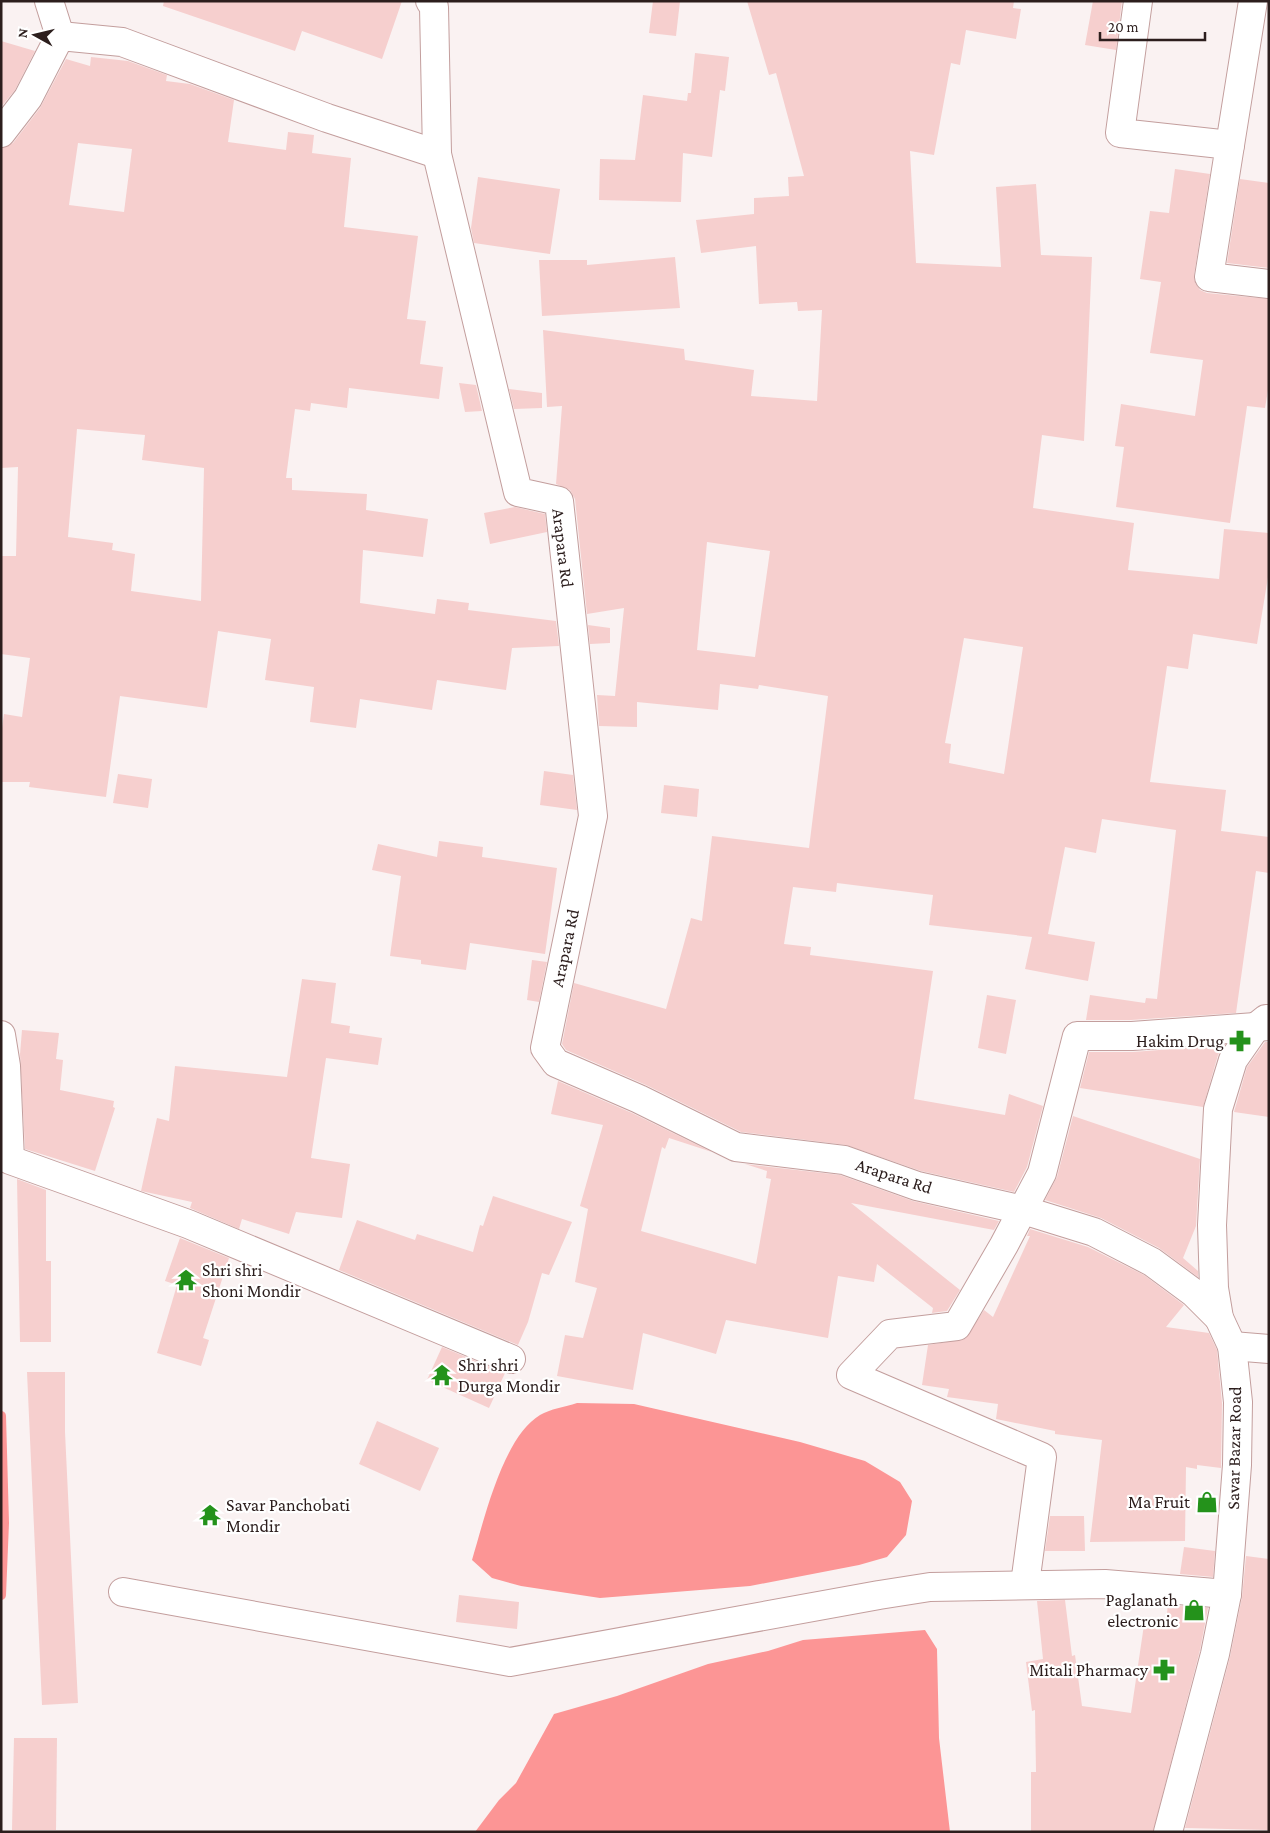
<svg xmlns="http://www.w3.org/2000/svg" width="1270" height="1833" font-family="'Crimson Pro',serif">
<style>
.water{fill:#fc9595}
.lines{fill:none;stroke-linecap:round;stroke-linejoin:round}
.stream{stroke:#fc9595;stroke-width:10}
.building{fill:#f6cfce;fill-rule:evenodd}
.street-casing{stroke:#c39e9d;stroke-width:30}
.street{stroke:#fff;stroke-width:28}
.labels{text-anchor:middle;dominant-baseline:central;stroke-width:4.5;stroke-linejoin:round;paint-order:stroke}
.street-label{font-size:18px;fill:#2c1e1d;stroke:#fff}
.poi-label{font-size:18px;fill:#2c1e1d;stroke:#fff;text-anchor:end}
</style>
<rect width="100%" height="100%" fill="#faf2f2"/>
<g class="water">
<path d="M577,1403l57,1 166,38 65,19 35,21 12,19 -6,34 -19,22 -28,8 -109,21 -150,12 -79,-12 -29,-8 -20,-18c12,-40 31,-123 68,-145 10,-6 25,-8 37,-12z"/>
<polygon points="925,1630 937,1649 939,1738 950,1832 475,1832 499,1800 516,1783 554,1714 617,1696 708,1664 768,1651 803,1640"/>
</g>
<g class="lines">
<polyline class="stream" points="1,1416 4,1523 1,1595"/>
</g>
<g class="building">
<polygon points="164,1 402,1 382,59 302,31 295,51 163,6"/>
<polygon points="653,1 680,1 676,36 649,33"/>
<path d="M747,1h267l-1,7 8,1 -5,30 -50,-9 -6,35 -9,-2 -17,92 -24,-4 6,112 85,4 -5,-80 40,-3 5,71 51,2 -8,184 -42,-6 -9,73 101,15 -6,47 91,9 5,-50 45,4v38l-12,73 -64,-10 -5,35 -21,-3 -17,116 76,8 -5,41 48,6v36l-13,-2 -20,142 -105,7h-45l4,-25 55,8 1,-5 11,1 19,-169 -74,-11 -6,34 -31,-6 -17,87 47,8 -7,39 -63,-12 7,-32 -103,-12 4,-30 -96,-12 -1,9 -43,-5 -9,57 27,3 -1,8 123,16 -19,128 91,16 4,-21 34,12 -16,61 -13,25 -93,-21 -75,-26 -105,-13 -95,-47 -80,-35 -4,-6 12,-61 92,26 25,-91 11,3 10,-85 97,12 19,-152 -69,-11 -1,4 -38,-5 -2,26 -81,-8v25l-38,-1 -2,-31 18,1 9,-88 -37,6 -12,-115 -5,-9 -14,-6 6,-78 -15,1 -4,-77 141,19 1,11 69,10 -3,26 66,5 5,-91 -24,1 -1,-9 -38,2 -3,-58 -55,7 -5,-33 58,-6v-16l35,-2 -1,-19 16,-1 -28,-103 -7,2zM707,542l63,9 -15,106 -58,-7zM964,638l59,9 -19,127 -55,-11 2,-19 -6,-1z"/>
<polygon points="1093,1 1122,1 1116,50 1085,45"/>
<polygon points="1,41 35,51 15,90 1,107"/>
<polygon points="695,53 729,57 725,91 720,90 712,157 683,153 681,202 599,200 600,159 635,160 643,95 687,101 688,93 691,93"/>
<path d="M91,57l37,4 39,14 -1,6 24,3 44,16 -6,42 58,8 2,-18 26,3 -2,18 39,5 -7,69 74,9 -11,83 19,2 -6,43 23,3 -4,32 -90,-11 -2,20 -36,-5 -1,8 -15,-2 -9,69h6v12l75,4 -1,16 62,9 -5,38 -60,-7 -3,53 75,11 2,-15 32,4 -1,7 88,11 3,25 -47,2 -6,42 -69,-10 -5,30 -72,-11 -4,29 -46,-6 4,-35 -49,-7 6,-41 -53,-8 -11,77 -87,-12 -14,101 -77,-10 1,-5h-29v-47l3,-21 18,3 8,-59 -29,-4v-98h15l2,-89 -17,1v-320l12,-5 27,-35 26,-49 24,7zM78,143l54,6 -8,63 -55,-7zM77,429l68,6 -3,25 62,8 -3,133 -70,-10 4,-37 -23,-4 1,-7 -45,-6z"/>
<polygon points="1175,169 1210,174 1194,275 1195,283 1200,290 1207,293 1269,299 1269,384 1265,408 1247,406 1230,523 1116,507 1124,447 1115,446 1121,404 1195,416 1203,360 1150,353 1161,282 1140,279 1150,211 1169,213"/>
<polygon points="478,177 560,189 550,254 474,243 471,228"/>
<polygon points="1240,179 1269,183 1269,268 1227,263"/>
<polygon points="675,257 680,308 542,316 539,260 587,260 587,265"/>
<polygon points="459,383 476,385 482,411 465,412"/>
<polygon points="509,389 542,393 542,408 514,409"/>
<polygon points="515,507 545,514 547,532 490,544 484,513"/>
<polygon points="588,625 610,628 610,643 590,644"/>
<polygon points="544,771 573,775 577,810 540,805"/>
<polygon points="118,774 152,779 148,808 113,803"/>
<polygon points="664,785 699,789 697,817 661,813"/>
<polygon points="439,841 483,847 482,857 557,868 545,954 470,943 466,970 421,964 421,960 390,956 401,876 372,870 378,844 437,857"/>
<polygon points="532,960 547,962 539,1002 527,1000"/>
<polygon points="302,979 336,983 331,1023 350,1026 349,1033 382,1038 378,1065 326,1058 311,1158 350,1164 342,1218 296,1212 289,1234 242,1219 239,1229 190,1208 192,1202 141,1191 157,1118 169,1121 175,1066 287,1077"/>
<polygon points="987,995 1016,1000 1006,1054 978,1048"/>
<polygon points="22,1030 59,1033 56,1059 63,1060 60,1090 114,1101 113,1107 115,1108 95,1171 25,1149 20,1054"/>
<polygon points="1265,1042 1269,1042 1269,1117 1234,1112 1247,1067"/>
<polygon points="1224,1045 1218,1055 1203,1107 1080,1088 1089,1052 1133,1052"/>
<polygon points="558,1081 632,1113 712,1152 669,1138 665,1149 662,1147 641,1231 756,1264 771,1179 766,1178 767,1171 745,1164 840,1175 913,1201 999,1221 994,1230 851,1203 960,1290 947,1311 932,1313 933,1308 877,1264 874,1282 838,1276 828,1338 726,1320 716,1354 643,1333 633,1390 557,1376 565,1335 583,1338 597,1288 575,1282 588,1209 580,1206 603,1125 551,1114"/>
<polygon points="1073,1116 1200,1159 1196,1226 1183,1258 1198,1271 1198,1277 1159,1248 1101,1218 1045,1200 1057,1177"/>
<polygon points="17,1179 46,1190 46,1261 51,1261 51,1342 20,1342"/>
<polygon points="493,1196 572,1222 549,1275 542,1273 528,1322 518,1345 339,1270 357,1220 415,1240 417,1234 473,1252 480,1225 483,1226"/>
<polygon points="1030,1229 1088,1247 1144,1275 1184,1305 1166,1327 1209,1333 1217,1350 1222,1403 1221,1468 1197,1465 1197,1469 1186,1467 1185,1541 1090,1542 1102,1440 1055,1434 1055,1431 996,1419 998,1404 947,1397 949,1389 922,1385 928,1345 965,1339 984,1310 993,1317 1030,1236 1027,1236"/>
<polygon points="180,1238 229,1258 203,1338 209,1340 201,1366 157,1353 177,1285 165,1281"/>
<polygon points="442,1347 505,1373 489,1408 427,1380"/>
<polygon points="27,1372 65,1372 65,1432 78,1703 42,1705"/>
<polygon points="377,1421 439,1448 420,1491 359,1464"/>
<polygon points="1050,1516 1084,1516 1085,1551 1045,1551"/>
<polygon points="1184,1547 1215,1551 1213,1577 1180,1574"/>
<polygon points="1246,1556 1269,1559 1269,1830 1185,1828 1230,1657 1242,1597"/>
<polygon points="459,1595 519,1602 517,1629 456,1622"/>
<polygon points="1065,1600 1072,1656 1075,1655 1082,1706 1131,1713 1145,1618 1166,1621 1168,1605 1208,1608 1200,1650 1153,1832 1031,1832 1031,1772 1036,1772 1035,1710 1032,1711 1026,1662 1043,1659 1037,1601"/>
<polygon points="14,1738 57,1738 56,1830 12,1830"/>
</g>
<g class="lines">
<g class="street-casing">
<g id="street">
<polyline points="49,1 60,36"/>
<polyline points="430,1 434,7 437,154 518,492 559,501 593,816 545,1048 556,1063 639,1099 736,1147 844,1160 917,1186 1023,1210 1094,1232 1152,1262 1194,1293 1219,1318"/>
<polyline points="1138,1 1120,133 1230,145 1209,277 1269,284"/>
<polyline points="1,133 28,98 60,36 122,42 327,118 437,154"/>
<polyline points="1230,145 1253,1"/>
<polyline points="1,1035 6,1066 10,1160 188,1224 511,1359"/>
<polyline points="1232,1346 1269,1349"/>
<polyline points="1025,1584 1042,1457 851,1375 890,1334 957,1326 1004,1245 1042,1173 1077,1036 1132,1036 1269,1026"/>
<polyline points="123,1592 510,1662 879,1595 930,1587 1105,1584 1227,1594"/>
<polyline points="1168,1832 1215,1654 1227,1594 1237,1465 1238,1402 1232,1346 1219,1318 1214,1288 1212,1225 1218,1109 1233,1060 1256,1027 1266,1019"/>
</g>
</g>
<use href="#street" class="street"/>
</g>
<defs>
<g id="pharmacy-bare" transform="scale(1.725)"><path d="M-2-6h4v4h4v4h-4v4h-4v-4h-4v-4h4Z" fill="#24921b" stroke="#fff" stroke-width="2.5" paint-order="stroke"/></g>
<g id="temple-bare" transform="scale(1.725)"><path d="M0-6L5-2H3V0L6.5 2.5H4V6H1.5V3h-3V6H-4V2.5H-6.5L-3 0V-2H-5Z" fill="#24921b" stroke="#fff" stroke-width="2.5" paint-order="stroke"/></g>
<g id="shop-bare" transform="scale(1.725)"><path d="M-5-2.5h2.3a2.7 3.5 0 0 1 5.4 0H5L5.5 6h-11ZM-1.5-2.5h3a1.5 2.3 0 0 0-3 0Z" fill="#24921b" stroke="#fff" stroke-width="2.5" paint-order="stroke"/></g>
</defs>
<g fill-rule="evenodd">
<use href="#pharmacy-bare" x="1240" y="1041"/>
<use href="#temple-bare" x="186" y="1280"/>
<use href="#temple-bare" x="442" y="1375"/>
<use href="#shop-bare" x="1207" y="1502"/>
<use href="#temple-bare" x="210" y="1515"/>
<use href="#shop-bare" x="1194" y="1610"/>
<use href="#pharmacy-bare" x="1164" y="1670"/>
</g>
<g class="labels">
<g class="street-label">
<text transform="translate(563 548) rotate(83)">Arapara Rd</text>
<text transform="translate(565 948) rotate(-78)">Arapara Rd</text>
<text transform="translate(894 1176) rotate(18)">Arapara Rd</text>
<text transform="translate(1234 1448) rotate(-89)">Savar Bazar Road</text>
</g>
<g class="poi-label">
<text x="1224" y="1041">Hakim Drug</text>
<text x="202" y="1270" text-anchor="start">Shri shri<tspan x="202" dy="21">Shoni Mondir</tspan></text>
<text x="458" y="1365" text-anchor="start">Shri shri<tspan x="458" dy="21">Durga Mondir</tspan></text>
<text x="1190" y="1502">Ma Fruit</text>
<text x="226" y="1505" text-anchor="start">Savar Panchobati<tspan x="226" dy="21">Mondir</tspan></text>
<text x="1178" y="1600">Paglanath<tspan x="1178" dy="21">electronic</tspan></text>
<text x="1148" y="1670">Mitali Pharmacy</text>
</g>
</g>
<rect width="1270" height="1833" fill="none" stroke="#2c1e1d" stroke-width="5"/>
<g transform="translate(35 35) rotate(278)" stroke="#ffffff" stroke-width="4" paint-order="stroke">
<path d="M0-4L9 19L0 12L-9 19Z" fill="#2c1e1d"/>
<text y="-8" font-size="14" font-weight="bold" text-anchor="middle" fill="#2c1e1d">N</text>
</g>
<path d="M1100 32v8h105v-8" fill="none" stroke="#2c1e1d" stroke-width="2.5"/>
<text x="1108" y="32" font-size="15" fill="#2c1e1d" stroke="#ffffff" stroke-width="4" paint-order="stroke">20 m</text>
</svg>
